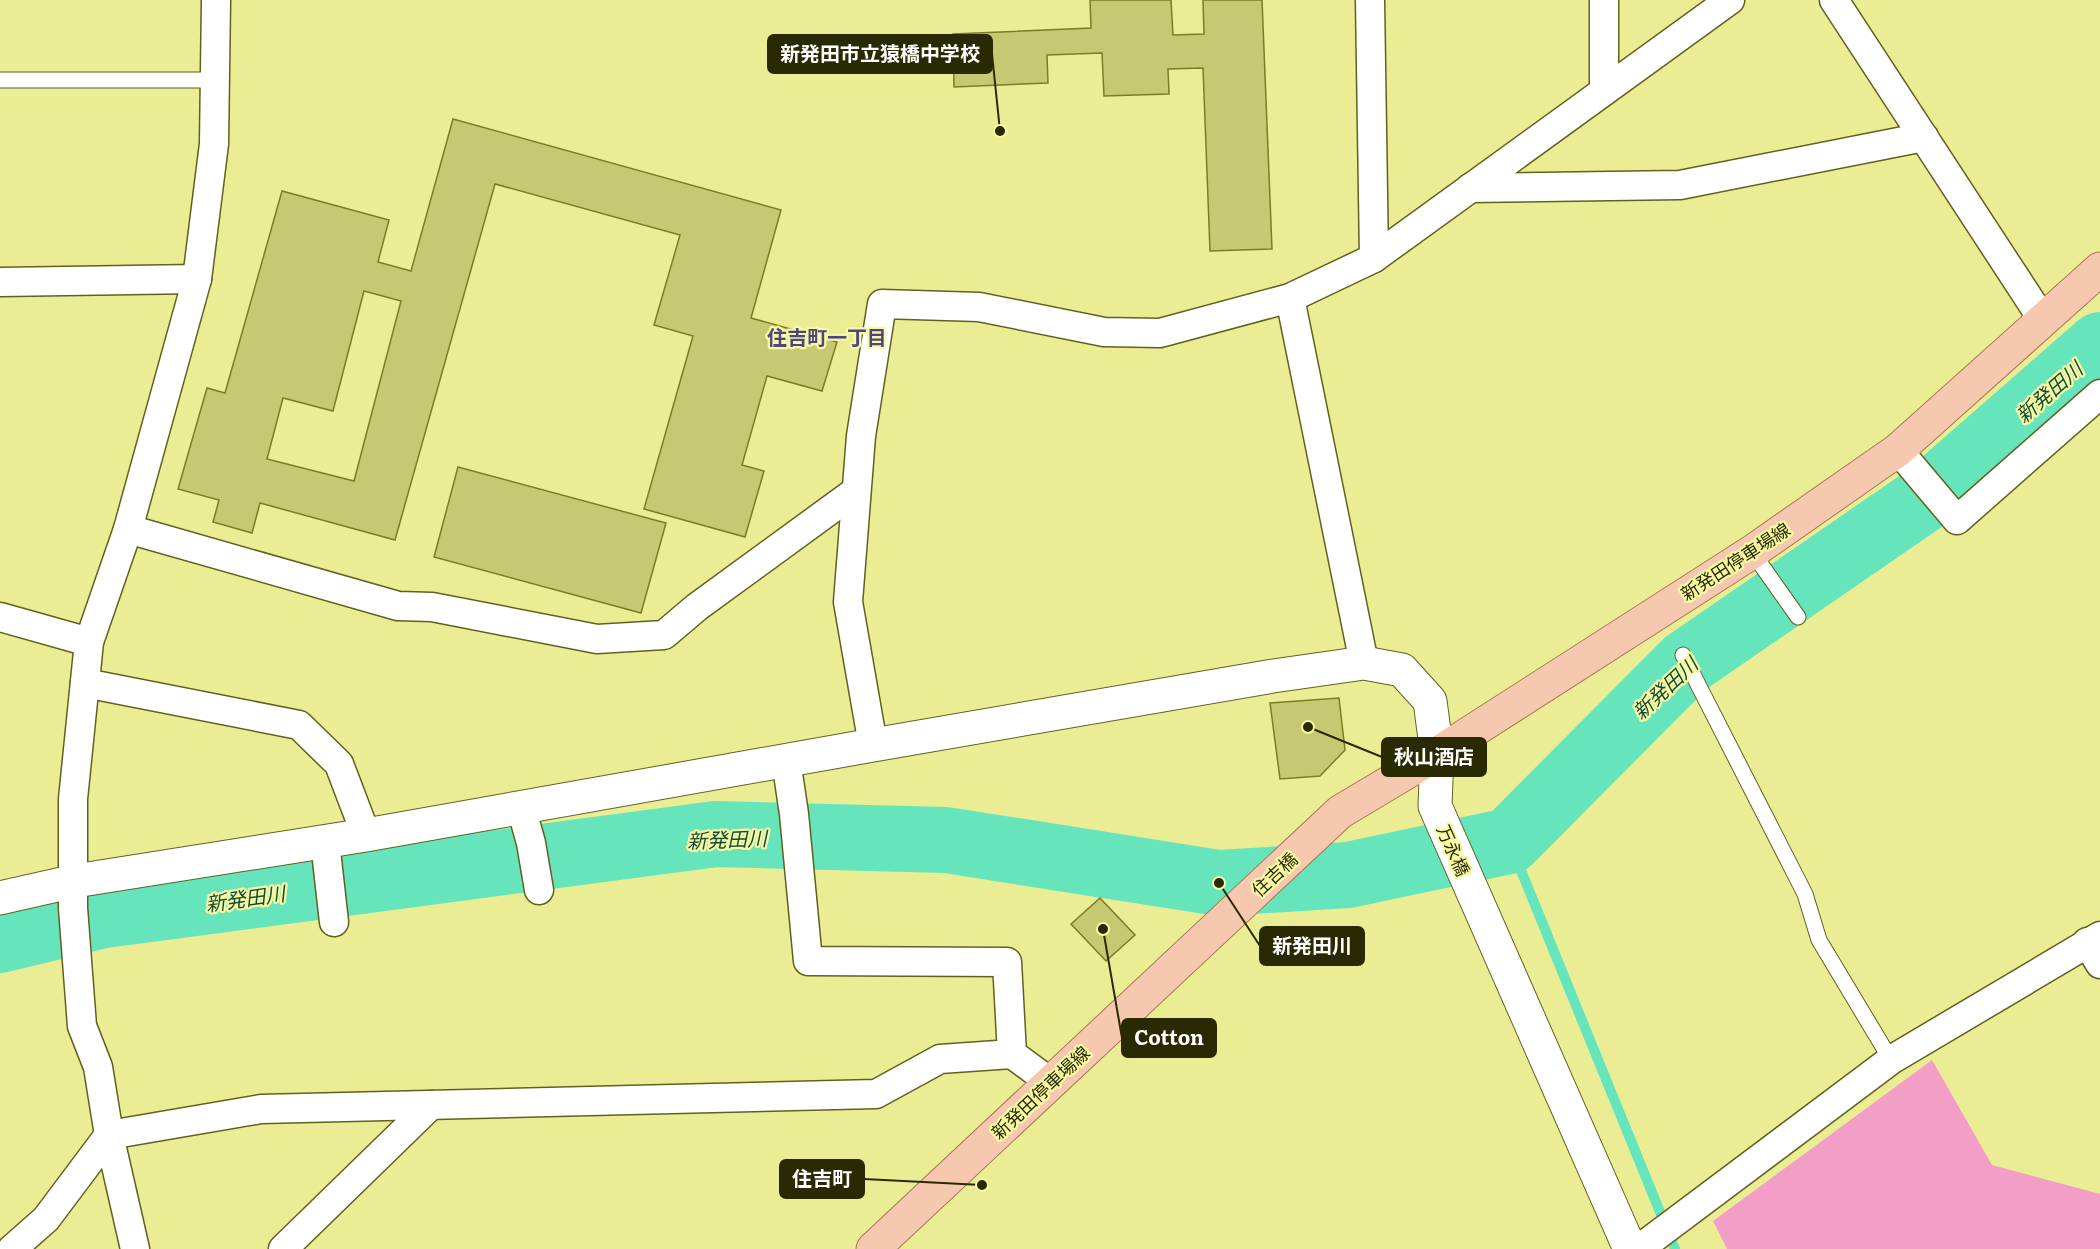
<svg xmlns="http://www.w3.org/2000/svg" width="2100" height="1249" font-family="Literata,'Noto Sans JP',serif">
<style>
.green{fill:#f39ec7}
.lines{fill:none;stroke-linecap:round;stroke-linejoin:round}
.stream{stroke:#66e4bc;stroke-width:10}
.river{stroke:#66e4bc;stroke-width:66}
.building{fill:#c7c872;stroke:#7c7c21;stroke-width:1.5;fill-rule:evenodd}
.service-casing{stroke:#61611e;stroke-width:17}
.minor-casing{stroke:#61611e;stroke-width:31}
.tertiary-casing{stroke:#61611e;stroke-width:35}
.primary-casing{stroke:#a97850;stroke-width:35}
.service{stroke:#fff;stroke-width:15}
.minor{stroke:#fff;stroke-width:28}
.tertiary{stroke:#fff;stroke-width:33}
.primary{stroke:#f5c8af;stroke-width:33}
.labels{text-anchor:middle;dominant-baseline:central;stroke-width:4.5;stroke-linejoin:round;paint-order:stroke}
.street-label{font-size:18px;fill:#292903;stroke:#f8faa2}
.neighbourhood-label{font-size:20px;font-weight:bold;fill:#504583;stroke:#f8faa2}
.water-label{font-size:20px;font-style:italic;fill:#124939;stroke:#f8faa2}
.leader{fill:none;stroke:#292903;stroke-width:2}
.callout-dot{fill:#292903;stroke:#f8faa2;stroke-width:2}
.callout{fill:#292903;stroke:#292903;stroke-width:2}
.callout-label{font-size:20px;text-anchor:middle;font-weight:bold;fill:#fff}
</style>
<rect width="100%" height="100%" fill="#ebed95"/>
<polygon class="green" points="1932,1060 1992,1165 2100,1194 2100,1249 1727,1249 1713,1221"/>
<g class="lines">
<polyline class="stream" points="1509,841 1675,1249"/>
<polyline class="river" points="0,940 104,915 716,834 946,840 1219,883 1348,875 1509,841 1686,663 1924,499 2100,345"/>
</g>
<g class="building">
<polygon points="1090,0 1171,0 1173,35 1204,34 1203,0 1262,0 1272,249 1210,251 1203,68 1168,69 1169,94 1104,96 1102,53 1047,55 1048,83 954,87 953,34 1091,28"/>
<path d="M453,119l328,91 -30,108 86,24 -15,49 -55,-15 -25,89 22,6 -19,66 -101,-28 49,-173 -39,-11 26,-90 -185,-51 -100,356 -135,-37 -8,30 -39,-11 6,-22 -41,-11 29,-101 18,5 57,-202 107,29 -11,42 33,9zM364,291l37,10 -47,180 -87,-22 16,-61 50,13z"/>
<polygon points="458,467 666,523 641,613 434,557"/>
<polygon points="1339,698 1345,750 1320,776 1280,779 1270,703"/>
<polygon points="1100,898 1135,935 1106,961 1071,924"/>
</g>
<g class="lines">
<g class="service-casing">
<g id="service">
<polyline points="0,80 215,80"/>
<polyline points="1752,552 1798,617"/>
<polyline points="1683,655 1805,894 1819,940 1891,1060"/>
</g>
</g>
<g class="minor-casing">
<g id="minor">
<polyline points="1370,0 1374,258"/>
<polyline points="1604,0 1604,91"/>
<polyline points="1834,0 2043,320"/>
<polyline points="1470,188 1680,185 1924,137"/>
<polyline points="0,282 197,279"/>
<polyline points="1290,298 1364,663"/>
<polyline points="1898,450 1957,520 2100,394"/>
<polyline points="128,529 398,606 432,607 597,639 664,635 697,607 856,491"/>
<polyline points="0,617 89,642"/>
<polyline points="85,683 299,725 339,764 366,835"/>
<polyline points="873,745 848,602 861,436 882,304 979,307 1104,332 1160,333 1290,298 1374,258 1730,0"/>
<polyline points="786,760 794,814 808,961 1007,962 1012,1054"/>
<polyline points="521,807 531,843 539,890"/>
<polyline points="325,842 334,922"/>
<polyline points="2087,942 2100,964"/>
<polyline points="12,1249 46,1219 109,1135 261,1109 876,1094 940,1059 1012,1054 1050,1082"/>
<polyline points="135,1249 109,1135 98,1067 82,1026 73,908 73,799 89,642 128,529 197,279 214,144 216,0"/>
<polyline points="283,1249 431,1105"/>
<polyline points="1639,1249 1891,1060 2100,936"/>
</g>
</g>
<g class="tertiary-casing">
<polyline id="tertiary" points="0,898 75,881 366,835 873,745 1273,676 1364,663 1402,670 1430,701 1437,754 1435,806 1630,1249"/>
</g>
<g class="primary-casing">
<polyline id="primary" points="873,1249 1340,812 1437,754 1752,552 1898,450 2100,269"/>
</g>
<use href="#service" class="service"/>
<use href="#minor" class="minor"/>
<use href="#tertiary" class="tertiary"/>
<use href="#primary" class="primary"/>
</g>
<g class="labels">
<g class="street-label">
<text transform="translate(1735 561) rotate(-33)">新発田停車場線</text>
<text transform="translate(1454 850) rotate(66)">万永橋</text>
<text transform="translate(1274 874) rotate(-43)">住吉橋</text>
<text transform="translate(1040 1092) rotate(-43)">新発田停車場線</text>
</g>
<g class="neighbourhood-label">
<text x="827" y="336">住吉町一丁目</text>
</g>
<g class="water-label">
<text transform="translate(2048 391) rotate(-41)">新発田川</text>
<text transform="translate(1664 687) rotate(-43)">新発田川</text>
<text transform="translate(727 838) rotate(-2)">新発田川</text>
<text transform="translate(245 897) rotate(-8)">新発田川</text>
</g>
</g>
<path class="leader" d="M1000 131L992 54M1308 727L1382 757M1219 883L1260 946M1103 929L1122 1038M982 1185L864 1179"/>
<g class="callout-dot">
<circle cx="1000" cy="131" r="6"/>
<circle cx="1308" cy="727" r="6"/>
<circle cx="1219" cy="883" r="6"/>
<circle cx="1103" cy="929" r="6"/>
<circle cx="982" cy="1185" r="6"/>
</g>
<g class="callout">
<rect x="768" y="35" width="224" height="38" rx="6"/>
<rect x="1382" y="738" width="104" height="38" rx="6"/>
<rect x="1260" y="927" width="104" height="38" rx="6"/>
<rect x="1122" y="1019" width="94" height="38" rx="6"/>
<rect x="780" y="1160" width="84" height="38" rx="6"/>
</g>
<g class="callout-label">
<text x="880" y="61">新発田市立猿橋中学校</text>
<text x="1434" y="764">秋山酒店</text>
<text x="1312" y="953">新発田川</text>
<text x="1169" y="1045">Cotton</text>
<text x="822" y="1186">住吉町</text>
</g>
</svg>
